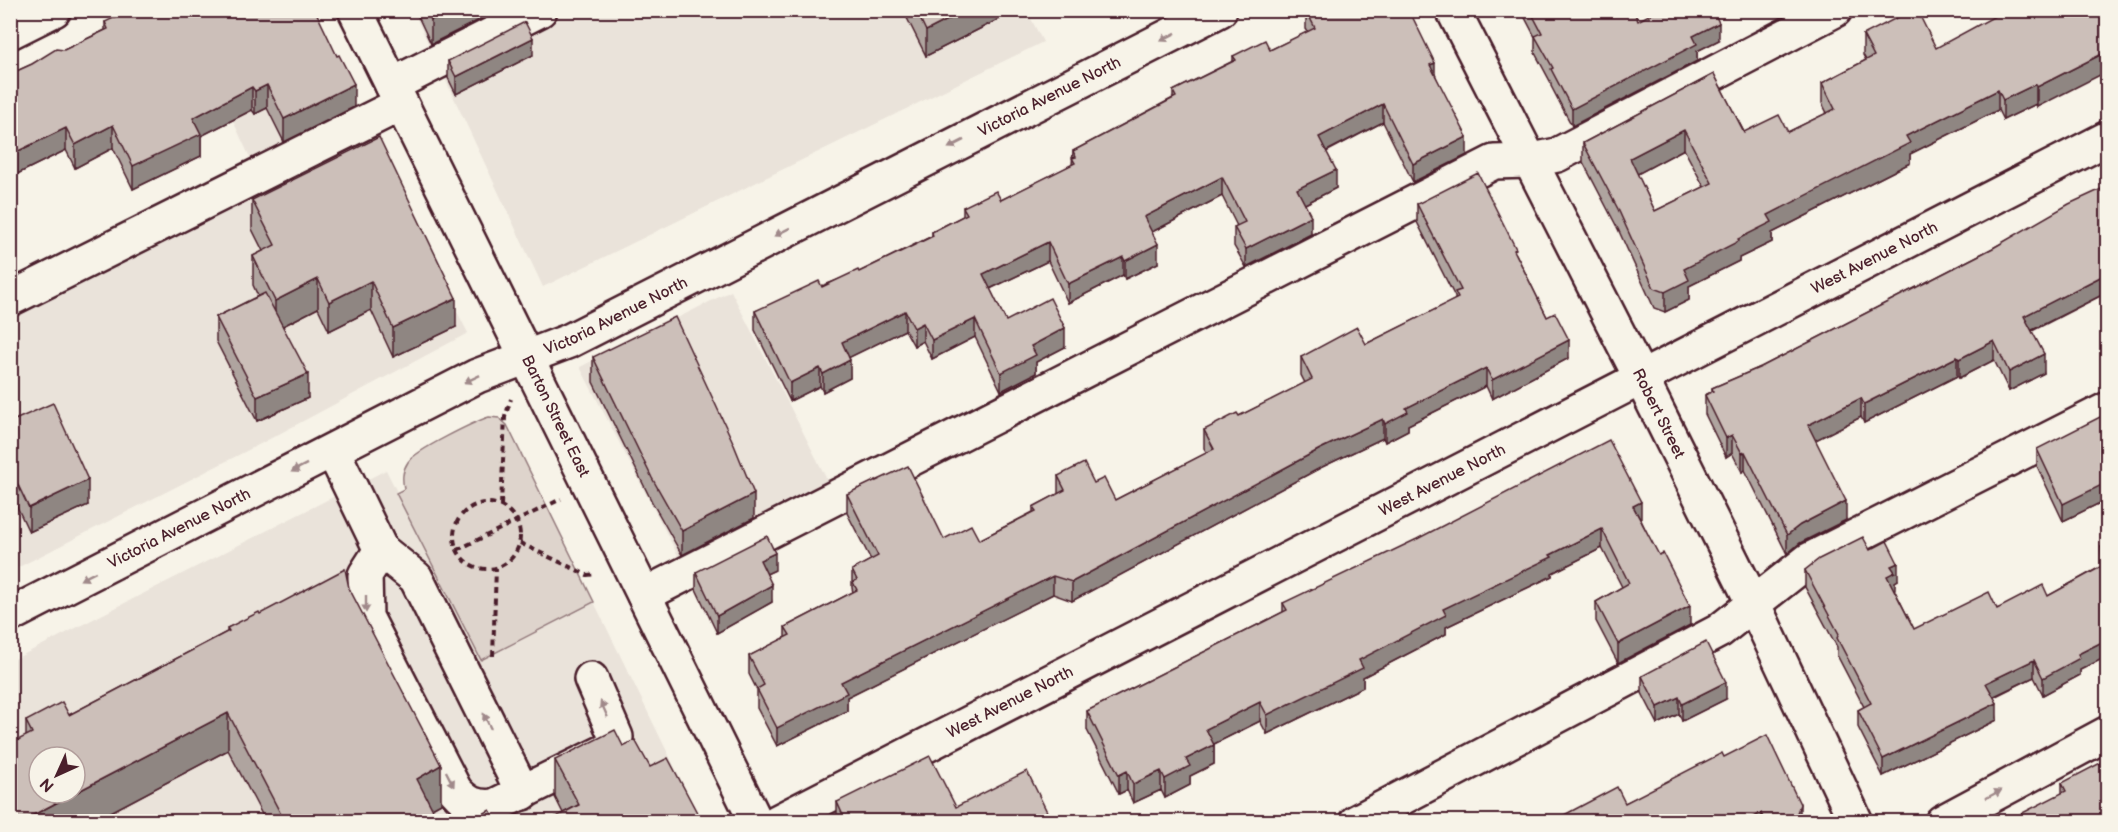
<svg xmlns="http://www.w3.org/2000/svg" width="2118" height="832" font-family="'Balsamiq Sans',sans-serif">
<style>
.built{fill:#eae3da;fill-rule:evenodd}
.green{fill:#ded4cc;stroke:#947a7c;stroke-width:1.5}
.lines{fill:none;stroke-linecap:round;stroke-linejoin:round}
.minor-casing{stroke:#4a1f2b;stroke-width:38}
.major-casing{stroke:#4a1f2b;stroke-width:38}
.path{stroke:#4a1f2b;stroke-width:4;stroke-dasharray:6 4.5;stroke-linecap:butt}
.minor{stroke:#f7f3e8;stroke-width:33}
.major{stroke:#f7f3e8;stroke-width:33}
.wall{fill:#afa49f;stroke:#4a1f2b;stroke-width:1.5;fill-rule:evenodd}
.shaded-wall{fill:#8f8682;stroke:#4a1f2b;stroke-width:1.5}
.building{fill:#ccbfb9;stroke:#4a1f2b;stroke-width:1.5;fill-rule:evenodd}
.oneway{fill:#a0898a}
.labels{text-anchor:middle;dominant-baseline:central;stroke-width:4.5;stroke-linejoin:round;paint-order:stroke}
.street-label{font-size:16px;fill:#4a1f2b;stroke:#f7f3e8}
</style>
<rect width="100%" height="100%" fill="#f7f3e8"/>
<filter id="ink" filterUnits="userSpaceOnUse"><feTurbulence type="fractalNoise" baseFrequency=".0167" numOctaves="2"/><feDisplacementMap in="SourceGraphic" scale="12" xChannelSelector="R" yChannelSelector="G"/><feConvolveMatrix kernelMatrix="1 2 1 2 8 2 1 2 1" color-interpolation-filters="sRGB"/></filter>
<g filter="url(#ink)">
<g class="built">
<polygon points="182,11 308,11 372,146 468,333 262,443 11,571 11,316 266,192"/>
<polygon points="413,11 1027,11 1043,42 543,287"/>
<polygon points="731,291 836,497 687,573 580,367"/>
<path d="M386,470l95,190 113,-58 107,219 -690,1v-161zM39,757h36v36h-36z"/>
</g>
<path class="green" d="M489,417l10,1 8,7 87,177 -113,58 -85,-167 8,-4c-2,-10 -2,-18 4,-27 8,-12 66,-40 81,-45z"/>
<g class="lines">
<g class="minor-casing">
<g id="minor">
<path id="s1" d="M1453,10l188,368 113,227 102,217"/>
<polyline points="10,32 54,10"/>
<polyline points="392,85 540,10"/>
<polyline points="10,299 401,104"/>
<polyline points="333,451 381,550 416,578 523,793"/>
<path d="M381,550l-16,25 1,42 89,173c11,13 21,18 39,16l116,-57 5,-6 1,-6 -25,-58"/>
<polyline points="644,595 1494,162 1528,161 1557,155 1835,10"/>
<path id="s2" d="M777,822l1331,-684"/>
<polyline points="1356,822 1719,631 1809,560 2108,409"/>
</g>
</g>
<g class="major-casing">
<g id="major">
<path id="s3" d="M355,10l401,812"/>
<path id="s4" d="M10,615l467,-239 92,-35 651,-331"/>
<polyline points="1942,822 2108,733"/>
</g>
</g>
<g class="path">
<circle cx="487" cy="536" r="33"/>
<polyline points="501,505 505,417 511,399"/>
<polyline points="520,543 587,575 596,574"/>
<polyline points="457,550 561,499"/>
<polyline points="493,656 496,568"/>
</g>
<use href="#minor" class="minor"/>
<use href="#major" class="major"/>
</g>
<g class="wall">
<polygon points="415,10 489,10 489,15 431,44"/>
<polygon points="903,10 1017,10 926,56"/>
<polygon points="1306,10 1435,74 1467,155 1413,182 1383,122 1326,152 1336,188 1305,204 1311,234 1246,267 1234,246 1234,227 1237,226 1222,196 1152,232 1158,263 1125,279 1123,275 1068,303 1048,261 990,289 1006,321 1065,347 1036,362 1036,373 1001,391 975,337 932,359 923,341 914,346 905,330 849,357 850,378 823,392 820,386 790,401 755,330 755,311 859,272 932,236 932,232 963,216 963,207 1001,200 1072,165 1073,151 1173,98 1173,91 1233,61 1233,56 1270,50 1308,32 1306,29"/>
<polygon points="1521,10 1633,10 1638,21 1719,40 1697,51 1697,61 1572,126 1551,86 1551,83 1535,53 1535,37"/>
<path d="M2108,10l-71,97 -1,-3 -33,16 -5,-10 -88,44v9l-138,70v9l-33,16v3l-50,25v14l-24,12 -11,-4 -36,-79 -35,-67v-19l131,-69 30,58h44l39,-19 -5,-10v-20l44,-23 -3,-5v-20l73,13zM1684,149l20,38 -49,24 -18,-37z"/>
<polygon points="105,22 354,107 284,142 267,108 255,114 252,110 201,136 201,156 133,189 113,148 75,168 66,150 11,177 10,182 10,74 64,50 105,30"/>
<polygon points="533,55 456,94 448,78 448,61"/>
<polygon points="2108,186 2108,292 2032,331 2044,373 2009,391 1994,360 1959,378 1957,376 1864,423 1861,417 1815,440 1846,520 1800,543 1787,554 1745,470 1742,472 1732,453 1726,457 1705,414 1705,395 1712,392 1712,388 1761,367 1993,248"/>
<polygon points="252,200 456,327 393,357 371,310 329,331 318,308 283,326 308,398 257,421 216,341 216,317 258,296 253,285 253,256 263,251 252,229"/>
<polygon points="1417,204 1516,254 1547,317 1569,358 1492,399 1486,386 1408,425 1408,430 1385,442 1383,438 1320,468 1072,601 1053,594 847,697 847,711 777,746 757,708 757,690 749,674 749,656 785,638 785,627 853,592 852,588 852,570 871,560 847,513 847,494 876,481 944,539 979,540 1033,512 1033,507 1058,494 1058,476 1094,483 1115,500 1207,453 1204,448 1204,430 1239,416 1305,383 1301,375 1301,357 1366,344 1455,300 1455,297 1417,222"/>
<polygon points="593,357 754,518 682,555 652,502 593,382"/>
<polygon points="10,422 88,505 29,532 10,492"/>
<polygon points="2037,449 2106,493 2106,500 2063,521 2037,466"/>
<polygon points="1641,520 1690,625 1618,663 1596,621 1596,602 1622,587 1602,548 1552,573 1552,576 1446,627 1446,634 1363,677 1363,687 1267,734 1260,721 1214,744 1214,764 1190,776 1190,785 1165,798 1161,790 1133,803 1127,790 1119,794 1087,730 1087,711 1283,612 1283,603"/>
<polygon points="2108,544 2108,656 2080,670 2080,675 2043,695 2034,677 1994,697 1997,720 1883,776 1858,727 1858,710 1864,707 1837,655 1837,647 1805,587 1805,570 1870,550 1898,580 1895,582 1894,589 1914,629 2048,596 2102,566 2101,547"/>
<polygon points="775,570 766,574 772,602 717,633 696,589 696,572"/>
<polygon points="349,588 441,803 432,808 439,822 266,822 228,750 92,822 10,822 26,736 26,721 69,715 227,632 227,628 260,614"/>
<polygon points="1642,676 1726,699 1682,721 1679,714 1658,724 1642,693"/>
<polygon points="623,746 650,767 563,813 555,797 555,760"/>
<polygon points="1724,757 1800,822 1551,822 1625,803"/>
<polygon points="2062,783 2108,822 2062,793"/>
<polygon points="837,802 956,807 1052,822 837,822"/>
</g>
<g class="shaded-wall">
<polygon points="450,10 489,10 489,15 431,44 431,20"/>
<polygon points="967,10 1017,10 926,56 926,31"/>
<polygon points="1719,23 1719,40 1697,51 1697,61 1572,126 1572,109 1693,36"/>
<polygon points="533,38 533,55 456,94 456,77"/>
<polygon points="2108,51 2108,71 2037,107 2037,87"/>
<polygon points="1435,63 1435,81 1430,65"/>
<polygon points="354,84 354,107 284,142 284,119"/>
<polygon points="2036,84 2036,104 2003,120 2003,100"/>
<polygon points="267,85 267,108 255,114 255,91"/>
<polygon points="252,87 252,110 201,136 201,156 133,189 133,166 193,118"/>
<polygon points="1998,90 1998,110 1910,154 1910,163 1772,233 1772,242 1739,258 1739,261 1689,286 1689,300 1665,312 1665,292 1684,269 1738,239 1768,215 1906,136"/>
<polygon points="1383,104 1383,122 1319,155 1319,137"/>
<polygon points="113,125 113,148 75,168 75,145"/>
<polygon points="66,128 66,150 11,177 10,182 10,155"/>
<polygon points="1684,130 1684,149 1630,178 1630,158"/>
<polygon points="1467,137 1467,155 1413,182 1413,164"/>
<polygon points="1336,170 1336,188 1297,208 1297,189"/>
<polygon points="1222,177 1222,196 1144,236 1144,217"/>
<polygon points="1311,216 1311,234 1246,267 1246,249"/>
<polygon points="1048,242 1048,261 983,292 983,274"/>
<polygon points="1158,244 1158,263 1125,279 1125,261"/>
<polygon points="1123,257 1123,275 1068,303 1068,284"/>
<polygon points="2108,273 2108,292 2024,334 2024,316"/>
<polygon points="318,279 318,308 275,330 275,301"/>
<polygon points="371,281 371,310 329,331 329,302"/>
<polygon points="456,298 456,327 393,357 393,328"/>
<polygon points="905,311 905,330 842,361 842,342"/>
<polygon points="975,319 975,337 932,359 932,340"/>
<polygon points="923,323 923,341 914,346 914,328"/>
<polygon points="1065,328 1065,347 1036,362 1036,373 1001,391 1001,373 1031,346"/>
<polygon points="1569,340 1569,358 1492,399 1492,380"/>
<polygon points="1994,341 1994,360 1959,378 1959,359"/>
<polygon points="2044,354 2044,373 2009,391 2009,372"/>
<polygon points="1957,357 1957,376 1864,423 1864,404"/>
<polygon points="850,360 850,378 823,392 823,374"/>
<polygon points="820,368 820,386 790,401 790,383"/>
<polygon points="1486,368 1486,386 1408,425 1408,430 1385,442 1385,424 1406,408"/>
<polygon points="308,374 308,398 257,421 257,397"/>
<polygon points="1861,398 1861,417 1808,444 1808,425"/>
<polygon points="1383,419 1383,438 1320,468 1072,601 1072,582 1320,449"/>
<polygon points="1732,435 1732,453 1726,457 1726,438"/>
<polygon points="1745,452 1745,470 1742,472 1742,453"/>
<polygon points="2108,476 2108,493 2106,493 2106,500 2063,521 2063,504"/>
<polygon points="88,480 88,505 29,532 29,508"/>
<polygon points="754,494 754,518 682,555 682,531"/>
<polygon points="1846,501 1846,520 1800,543 1787,554 1787,535 1800,525"/>
<polygon points="1641,502 1641,521 1633,506"/>
<polygon points="1602,529 1602,548 1552,573 1552,576 1446,627 1446,634 1363,677 1363,687 1267,734 1267,715 1443,609"/>
<polygon points="775,553 775,570 760,577 760,560"/>
<polygon points="1898,563 1898,580 1895,582 1895,589 1887,593 1887,576 1891,566"/>
<polygon points="1053,576 1053,594 847,697 847,711 777,746 777,728 841,682"/>
<polygon points="772,585 772,602 717,633 717,616"/>
<polygon points="1690,606 1690,625 1618,663 1618,644"/>
<polygon points="2108,639 2108,656 2080,670 2080,675 2043,695 2043,678 2078,654"/>
<polygon points="2034,660 2034,677 1986,700 1986,683"/>
<polygon points="1726,682 1726,699 1682,721 1682,704"/>
<polygon points="1679,697 1679,714 1658,724 1658,707"/>
<polygon points="1260,702 1260,721 1206,748 1206,729"/>
<polygon points="1997,703 1997,720 1883,776 1883,759"/>
<polygon points="228,713 228,750 92,822 20,822"/>
<polygon points="1214,745 1214,764 1190,776 1190,785 1165,798 1165,779 1186,759"/>
<polygon points="441,765 441,803 417,816 417,779"/>
<polygon points="1127,771 1127,790 1119,794 1119,775"/>
<polygon points="1161,771 1161,790 1133,803 1133,784"/>
<polygon points="1800,804 1800,822 1786,822"/>
<polygon points="1761,813 1761,822 1745,822"/>
</g>
<g class="building">
<polygon points="130,10 315,10 337,56 339,55 354,84 284,119 267,85 255,91 252,87 193,118 201,134 133,166 113,125 75,145 66,128 10,155 10,74 32,64 56,49 64,50 108,29 105,22"/>
<polygon points="426,10 450,10 431,20"/>
<polygon points="916,10 967,10 926,31"/>
<polygon points="1306,10 1409,10 1435,63 1430,65 1467,137 1413,164 1383,104 1319,137 1336,170 1297,189 1311,216 1246,249 1234,227 1245,222 1222,177 1144,217 1158,244 1125,261 1123,257 1068,284 1048,242 983,274 1006,321 1050,298 1065,328 1031,346 1036,355 1001,373 975,319 932,340 923,323 914,328 905,311 842,342 850,360 823,374 820,368 790,383 755,311 819,281 822,287 858,270 859,272 933,236 932,232 967,214 963,207 996,191 1001,200 1075,163 1072,158 1076,157 1073,151 1176,97 1173,91 1236,60 1233,56 1265,40 1270,50 1315,28"/>
<polygon points="1530,10 1633,10 1638,21 1658,10 1713,10 1719,23 1693,36 1697,44 1572,109 1551,69 1553,68 1535,36 1542,33"/>
<path d="M1912,10h5l19,38 70,-38h102v41l-71,36 -1,-3 -33,16 -5,-10 -92,46 4,7 -142,72 4,7 -34,17 1,2 -55,28 5,11 -24,12 -11,-4 -36,-79 -35,-66 131,-69 30,58 35,-17 9,17 47,-23 -13,-26 52,-27 -11,-21zM1684,130l28,53 -57,28 -25,-53z"/>
<polygon points="525,22 533,38 456,77 448,61"/>
<polygon points="379,137 456,298 393,328 371,281 329,302 318,279 275,301 253,256 275,245 252,200"/>
<polygon points="1478,173 1516,249 1514,250 1547,317 1555,313 1569,340 1492,380 1486,368 1406,408 1408,412 1385,424 1383,419 1320,449 1072,582 1053,576 841,682 847,693 777,728 757,689 764,685 749,656 790,635 785,627 857,590 853,582 857,580 852,570 878,556 847,494 876,480 876,481 908,466 944,539 971,525 979,540 1036,511 1033,507 1065,490 1058,476 1084,463 1094,483 1104,478 1115,500 1214,449 1204,430 1237,413 1239,416 1312,379 1301,357 1357,327 1366,344 1458,298 1455,292 1461,290 1417,204"/>
<polygon points="2108,186 2108,273 2024,316 2044,354 2009,372 1994,341 1959,359 1957,357 1864,404 1861,398 1808,425 1846,501 1800,525 1787,535 1745,452 1742,453 1732,435 1726,438 1705,395 1713,391 1712,388 1761,367 1993,248 2069,204"/>
<polygon points="265,293 308,374 257,397 216,317"/>
<polygon points="675,317 732,440 754,494 682,531 652,478 593,357"/>
<polygon points="53,403 88,480 29,508 10,468 10,422"/>
<polygon points="2108,413 2108,476 2104,478 2106,483 2063,504 2037,449"/>
<polygon points="1609,440 1641,502 1633,506 1659,555 1663,553 1690,606 1618,644 1596,602 1629,583 1602,529 1550,555 1552,557 1443,609 1446,615 1359,660 1363,668 1267,715 1260,702 1206,729 1214,745 1186,759 1190,766 1165,779 1161,771 1133,784 1127,771 1119,775 1087,711 1287,610 1283,603 1417,539"/>
<polygon points="767,536 775,553 760,560 772,585 717,616 696,572"/>
<polygon points="1863,537 1870,550 1887,541 1898,563 1891,566 1895,572 1887,576 1914,629 1989,592 1997,609 2043,585 2048,596 2108,563 2108,639 2078,654 2080,658 2043,678 2034,660 1986,683 1997,703 1883,759 1858,710 1871,703 1837,638 1839,634 1805,570 1819,559"/>
<polygon points="2108,544 2108,560 2101,547"/>
<polygon points="345,569 349,588 441,765 417,779 439,822 285,822 228,713 75,793 75,757 39,757 39,793 75,793 20,822 10,822 10,744 32,733 26,721 62,702 69,715 229,631 227,628 259,612 260,614"/>
<polygon points="1706,642 1726,682 1682,704 1679,697 1658,707 1642,676"/>
<polygon points="615,730 623,746 635,740 650,767 668,758 702,822 546,822 579,805 555,760"/>
<polygon points="1767,735 1800,804 1796,816 1786,822 1765,822 1761,813 1745,822 1551,822 1617,787 1625,803 1722,753 1724,757"/>
<polygon points="930,756 956,807 1027,771 1052,822 846,822 837,802"/>
<polygon points="2108,759 2108,822 2005,822 2066,791 2062,783"/>
<polygon points="490,810 497,822 468,822"/>
</g>
<defs><path id="oneway-solid" d="M-6-.8H1V-3.2L6.5 0L1 3.2V.8H-6Z" transform="scale(1.5)"/></defs>
<g class="oneway">
<use href="#oneway-solid" transform="translate(1168 37) rotate(153)"/>
<use href="#oneway-solid" transform="translate(956 144) rotate(153)"/>
<use href="#oneway-solid" transform="translate(782 232) rotate(153)"/>
<use href="#oneway-solid" transform="translate(472 379) rotate(154)"/>
<use href="#oneway-solid" transform="translate(299 468) rotate(153)"/>
<use href="#oneway-solid" transform="translate(88 576) rotate(153)"/>
<use href="#oneway-solid" transform="translate(366 604) rotate(90)"/>
<use href="#oneway-solid" transform="translate(604 709) rotate(-114)"/>
<use href="#oneway-solid" transform="translate(487 721) rotate(-116)"/>
<use href="#oneway-solid" transform="translate(450 779) rotate(63)"/>
<use href="#oneway-solid" transform="translate(1994 794) rotate(-28)"/>
</g>
</g>
<g class="labels">
<g class="street-label">
<text stroke="none"><textPath href="#s4" startOffset="1162">Victoria Avenue North</textPath></text>
<text stroke="none"><textPath href="#s2" startOffset="1234">West Avenue North</textPath></text>
<text stroke="none"><textPath href="#s4" startOffset="676">Victoria Avenue North</textPath></text>
<text stroke="none"><textPath href="#s1" startOffset="453">Robert Street</textPath></text>
<text stroke="none"><textPath href="#s3" startOffset="453">Barton Street East</textPath></text>
<text stroke="none"><textPath href="#s2" startOffset="748">West Avenue North</textPath></text>
<text stroke="none"><textPath href="#s4" startOffset="190">Victoria Avenue North</textPath></text>
<text stroke="none"><textPath href="#s2" startOffset="262">West Avenue North</textPath></text>
</g>
</g>
<rect width="2118" height="832" fill="none" stroke="#f7f3e8" stroke-width="36"/>
<rect x="18" y="18" width="2082" height="796" fill="none" stroke="#4a1f2b" stroke-width="2" filter="url(#ink)"/>
<g transform="translate(57 775) rotate(225)"><circle r="28" fill="#f7f3e8" stroke="#b29e9c" stroke-width="1.5"/>
<path d="M0-4.5L10 22L0 15L-10 22Z" fill="#4a1f2b"/>
<text y="-9" font-size="16" font-weight="bold" text-anchor="middle" fill="#4a1f2b">N</text>
</g>
</svg>
